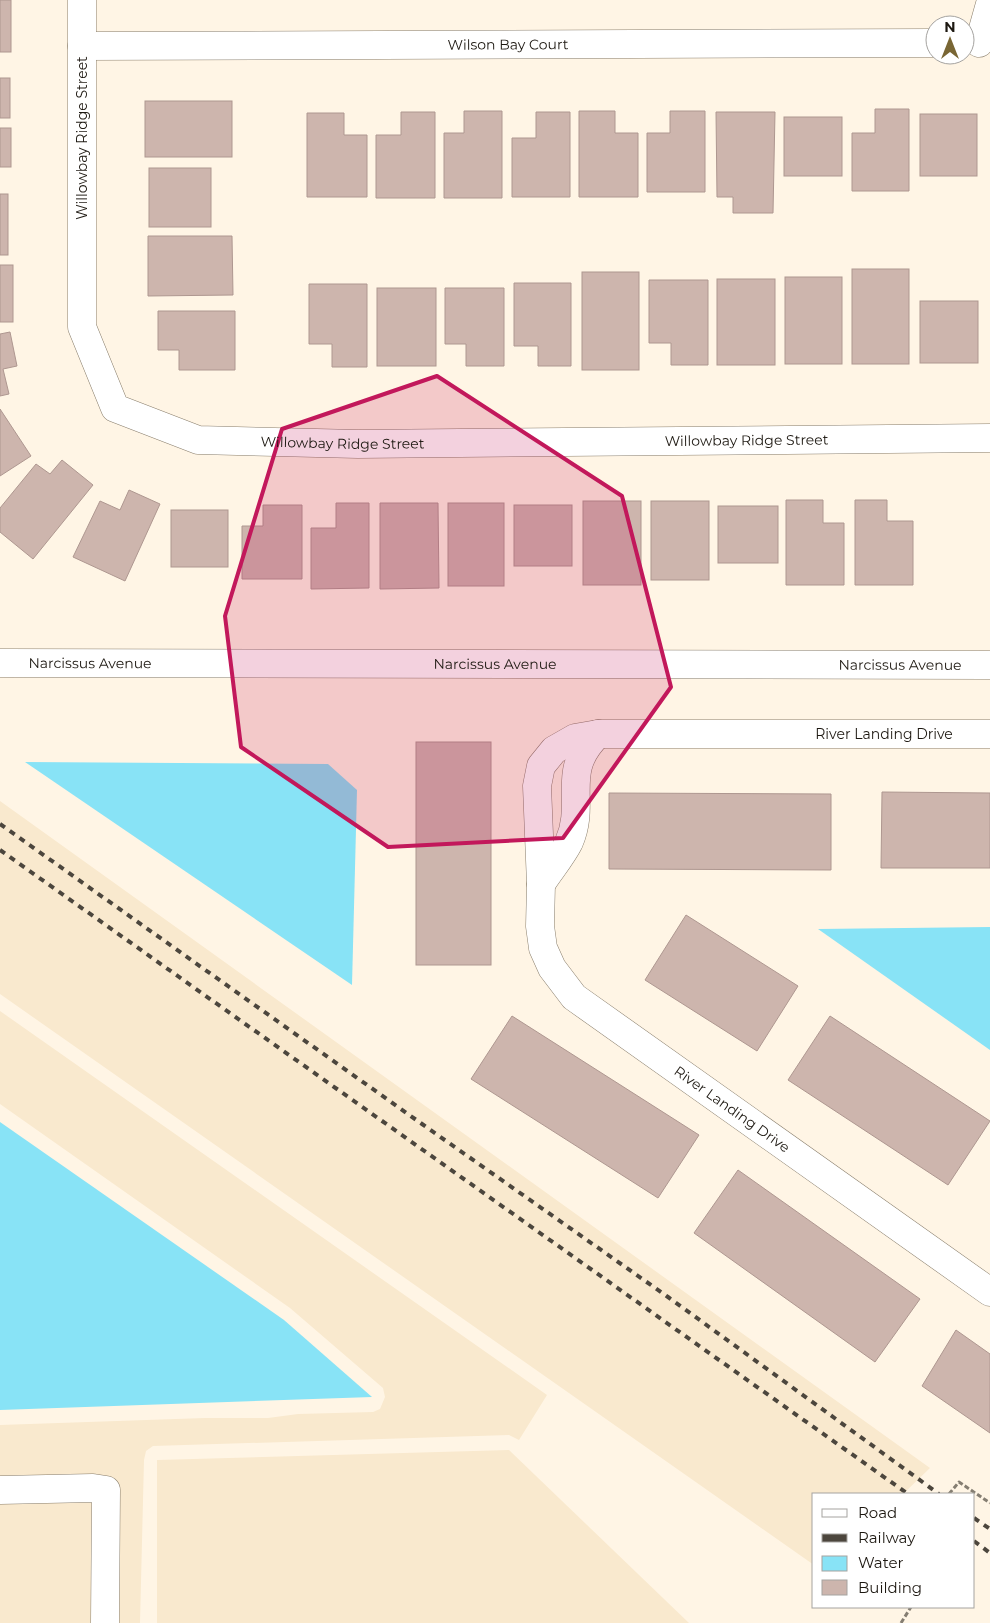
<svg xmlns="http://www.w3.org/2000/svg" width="990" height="1623" font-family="Montserrat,sans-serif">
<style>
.built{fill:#f9e9ce}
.water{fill:#88e3f6}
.building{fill:#cdb5ad;stroke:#ae9790}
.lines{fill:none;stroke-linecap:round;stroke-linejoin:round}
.minor-casing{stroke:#897e6c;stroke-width:29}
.path{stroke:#857e72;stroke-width:3;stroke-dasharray:5 2.5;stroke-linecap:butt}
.minor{stroke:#fff;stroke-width:28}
.rail{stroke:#4c463d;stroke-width:4;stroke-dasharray:6 6;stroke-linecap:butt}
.marked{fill:#c2185b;fill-opacity:0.2;stroke:#c2185b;stroke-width:4;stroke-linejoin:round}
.labels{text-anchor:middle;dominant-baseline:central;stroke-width:4.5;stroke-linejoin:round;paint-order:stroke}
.street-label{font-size:14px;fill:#1d1811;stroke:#fff}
</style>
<rect width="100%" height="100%" fill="#fff5e5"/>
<g class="built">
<polygon points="0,801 930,1468 903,1494 814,1494 814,1565 0,994"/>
<polygon points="0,1011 547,1395 519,1440 509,1435 153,1446 146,1451 144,1460 140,1623 0,1623 0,1425 205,1418 268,1418 298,1414 373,1412 380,1409 385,1397 383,1388 290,1308 0,1104"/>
<polygon points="509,1450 689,1623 157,1623 157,1460"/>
</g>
<g class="water">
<polygon points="25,762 328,764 357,790 352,985"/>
<polygon points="990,927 990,1050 818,929"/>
<polygon points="0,1122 284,1320 372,1397 0,1410"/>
</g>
<g class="building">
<rect x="0" y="0" width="11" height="52"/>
<rect x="0" y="78" width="10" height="40"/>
<rect x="145" y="101" width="87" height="56"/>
<polygon points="875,109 909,109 909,191 852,191 852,133 875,133"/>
<polygon points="464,111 502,111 502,198 444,198 444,133 464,133"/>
<polygon points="579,111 615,111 615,133 638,133 638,197 579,197"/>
<polygon points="670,111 705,111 705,192 647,192 647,133 670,133"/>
<polygon points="401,112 435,112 435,198 376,198 376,135 401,135"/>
<polygon points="536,112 570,112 570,197 512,197 512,138 536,138"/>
<polygon points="716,112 775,112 773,213 733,213 733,197 717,197"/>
<polygon points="307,113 344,113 344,135 367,135 367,197 307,197"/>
<rect x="920" y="114" width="57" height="62"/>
<rect x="784" y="117" width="58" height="59"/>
<rect x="0" y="128" width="11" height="39"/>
<rect x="149" y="168" width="62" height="59"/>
<rect x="0" y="194" width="8" height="61"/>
<polygon points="148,236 232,236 233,295 148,296"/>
<rect x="0" y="265" width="13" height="57"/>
<rect x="852" y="269" width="57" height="95"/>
<rect x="582" y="272" width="57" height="98"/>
<rect x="785" y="277" width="57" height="87"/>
<rect x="717" y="279" width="58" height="86"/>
<polygon points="649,280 708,280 708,365 671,365 671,343 649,343"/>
<polygon points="514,283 571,283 571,366 538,366 538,346 514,346"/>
<polygon points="309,284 367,284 367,367 332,367 332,344 309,344"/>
<rect x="377" y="288" width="59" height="78"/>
<polygon points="445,288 504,288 504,366 466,366 466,344 445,344"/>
<rect x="920" y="301" width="58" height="62"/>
<polygon points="158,311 235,311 235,370 179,370 179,350 158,350"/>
<polygon points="10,332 17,366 3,369 9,394 0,396 0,334"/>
<polygon points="0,409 31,456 0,476"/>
<polygon points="62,460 93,485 33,559 0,532 0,508 36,464 50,474"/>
<polygon points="129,490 160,504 125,581 73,557 100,501 120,510"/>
<polygon points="786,500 823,500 823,523 844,523 844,585 786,585"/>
<polygon points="855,500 887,500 887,521 913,521 913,585 855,585"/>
<rect x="583" y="501" width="58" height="84"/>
<rect x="651" y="501" width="58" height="79"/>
<polygon points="336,503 369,503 369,588 311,589 311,528 336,528"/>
<polygon points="380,503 438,503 439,588 380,589"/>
<rect x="448" y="503" width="56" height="83"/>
<polygon points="263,505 302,505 302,579 242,579 242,526 263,526"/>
<rect x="514" y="505" width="58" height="61"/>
<rect x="718" y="506" width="60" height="57"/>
<rect x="171" y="510" width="57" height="57"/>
<rect x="416" y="742" width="75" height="223"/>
<polygon points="882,792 990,793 990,868 881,868"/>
<polygon points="609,793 831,794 831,870 609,869"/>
<polygon points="686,915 798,986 757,1051 645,980"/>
<polygon points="512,1016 699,1135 658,1198 471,1079"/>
<polygon points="830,1016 990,1121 948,1185 788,1080"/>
<polygon points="738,1170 920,1299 875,1362 694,1233"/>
<polygon points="956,1330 990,1354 990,1433 922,1386"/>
</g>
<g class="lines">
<g class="minor-casing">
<g id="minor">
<path id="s1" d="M82,0v327l33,81 83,32 160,4 632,-6"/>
<polyline points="979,43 990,4"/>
<path id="s2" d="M82,46l853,-3"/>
<path id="s3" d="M0,663l990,2"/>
<path id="s4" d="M990,734h-392l-23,4 -21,12 -13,16 -4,20 4,98 -1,42 3,22 9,20 22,29 416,295"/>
<path d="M541,884c9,-14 21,-28 28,-42 18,-41 -10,-70 29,-108"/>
<polyline points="0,1490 93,1488 106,1490 105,1623"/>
</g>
</g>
<g class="path">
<polyline points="949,1494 959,1482 990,1503"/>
<polyline points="901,1623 911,1607"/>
</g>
<use href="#minor" class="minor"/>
<g class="rail">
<polyline points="0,824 422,1124 668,1297 939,1494"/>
<polyline points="0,850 908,1494"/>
<polyline points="974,1518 990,1529"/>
<polyline points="974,1541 990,1553"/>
</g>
</g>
<path class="marked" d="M437,376l185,120 49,191 -108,151 -175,9 -147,-100 -16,-131 57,-187z"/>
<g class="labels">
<g class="street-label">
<text stroke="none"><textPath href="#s2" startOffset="426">Wilson Bay Court</textPath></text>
<text transform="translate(82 138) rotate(-90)">Willowbay Ridge Street</text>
<text stroke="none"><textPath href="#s1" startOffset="1052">Willowbay Ridge Street</textPath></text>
<text stroke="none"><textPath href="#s1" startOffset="648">Willowbay Ridge Street</textPath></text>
<text stroke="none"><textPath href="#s3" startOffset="90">Narcissus Avenue</textPath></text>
<text stroke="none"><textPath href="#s3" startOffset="495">Narcissus Avenue</textPath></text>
<text stroke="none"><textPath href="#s3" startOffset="900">Narcissus Avenue</textPath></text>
<text x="884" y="734">River Landing Drive</text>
<text stroke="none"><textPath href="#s4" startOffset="895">River Landing Drive</textPath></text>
</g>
</g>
<rect x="812" y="1493" width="162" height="115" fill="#ffffff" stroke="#a5a3a0"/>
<rect x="822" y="1509" width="25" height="8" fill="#ffffff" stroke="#a5a3a0"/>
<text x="858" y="1518" font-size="15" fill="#1d1811">Road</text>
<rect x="822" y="1534" width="25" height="8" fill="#4c463d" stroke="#a5a3a0"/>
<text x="858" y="1543" font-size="15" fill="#1d1811">Railway</text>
<rect x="822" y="1556" width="25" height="15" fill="#88e3f6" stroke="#a5a3a0"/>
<text x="858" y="1568" font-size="15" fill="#1d1811">Water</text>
<rect x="822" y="1580" width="25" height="15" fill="#cdb5ad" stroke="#a5a3a0"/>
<text x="858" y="1593" font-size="15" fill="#1d1811">Building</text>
<g transform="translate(950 40)"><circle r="24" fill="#ffffff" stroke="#a5a3a0"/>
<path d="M0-4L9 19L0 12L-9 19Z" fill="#796634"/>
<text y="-8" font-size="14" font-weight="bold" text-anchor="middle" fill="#1d1811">N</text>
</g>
</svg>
